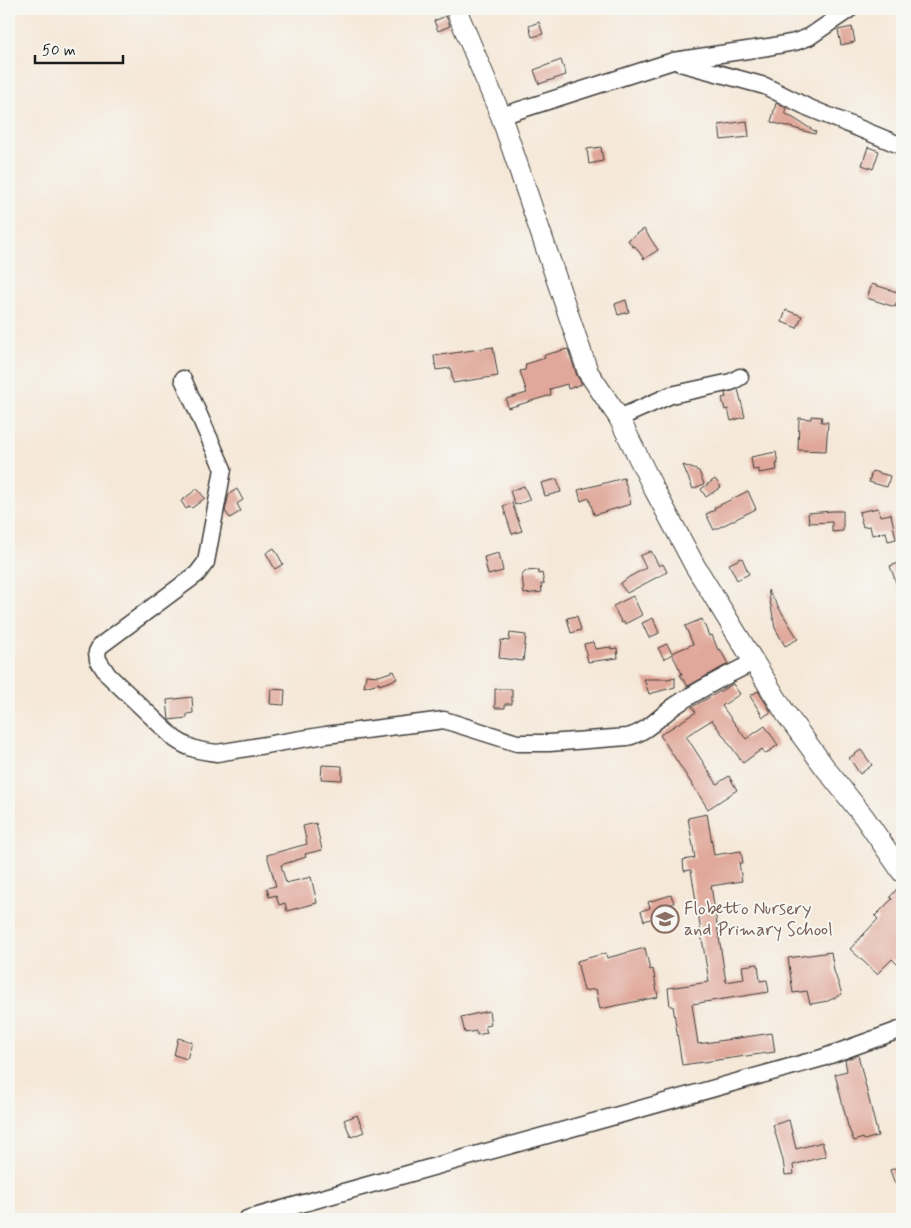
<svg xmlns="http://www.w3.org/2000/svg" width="911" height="1228" font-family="Mynerve,sans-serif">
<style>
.building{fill:#e0a79a}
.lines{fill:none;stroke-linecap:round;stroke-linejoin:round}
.minor-casing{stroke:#3d3b38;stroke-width:19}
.major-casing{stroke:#3d3b38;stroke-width:22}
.minor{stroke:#fff;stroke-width:16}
.major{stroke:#fff;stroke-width:20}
.labels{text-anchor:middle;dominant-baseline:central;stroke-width:4;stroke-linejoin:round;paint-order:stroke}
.education-label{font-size:18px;fill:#785e54;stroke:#f6f6f2;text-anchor:start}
</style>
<rect width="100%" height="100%" fill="#f6f6f2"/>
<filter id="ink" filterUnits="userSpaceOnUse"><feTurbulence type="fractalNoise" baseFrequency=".02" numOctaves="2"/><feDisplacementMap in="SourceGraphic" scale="10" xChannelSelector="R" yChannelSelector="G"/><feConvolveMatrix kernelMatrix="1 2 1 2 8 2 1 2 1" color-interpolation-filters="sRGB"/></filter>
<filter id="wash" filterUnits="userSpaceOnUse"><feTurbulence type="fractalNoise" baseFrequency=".0096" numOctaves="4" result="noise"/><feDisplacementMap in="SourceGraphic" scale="20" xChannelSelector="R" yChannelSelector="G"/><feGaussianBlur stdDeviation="1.12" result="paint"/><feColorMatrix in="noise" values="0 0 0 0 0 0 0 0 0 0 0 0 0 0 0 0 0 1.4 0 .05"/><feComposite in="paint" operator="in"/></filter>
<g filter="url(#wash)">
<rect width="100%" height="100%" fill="#f5e8d8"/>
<g id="blocks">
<g class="building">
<polygon points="446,16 450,26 438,31 434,21"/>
<polygon points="539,22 543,34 532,37 529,26"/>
<polygon points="852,27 855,42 841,45 838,30"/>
<polygon points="561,60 566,75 539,84 534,70"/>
<polygon points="776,103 786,108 785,113 816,132 815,134 771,122"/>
<polygon points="747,121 749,137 721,140 719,125"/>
<polygon points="601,147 603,161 589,164 587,149"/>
<polygon points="868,147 879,151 873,169 862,165"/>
<polygon points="644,229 658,250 644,259 635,246 633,247 628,240"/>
<polygon points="872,284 900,293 895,307 867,298"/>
<polygon points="626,300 629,312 618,315 615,304"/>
<polygon points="786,310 802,316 797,328 782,322"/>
<polygon points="493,347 498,376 453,383 451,368 436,370 434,356"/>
<polygon points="568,349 577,376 582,384 568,389 567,384 550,389 551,395 508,408 506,399 527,393 520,371 525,370 526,364 545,358 544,355"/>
<polygon points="738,389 745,417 731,421 728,409 725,410 722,398 726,397 725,393"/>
<polygon points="811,416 822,417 821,422 828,422 826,451 798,450 799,418 811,419"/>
<polygon points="776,452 778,464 776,464 777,470 759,473 759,469 753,470 751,457"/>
<polygon points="683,465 699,471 704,484 693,489"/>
<polygon points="872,471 890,476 887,487 869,482"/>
<polygon points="624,478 631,504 594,515 589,498 581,501 578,490"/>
<polygon points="557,479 561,492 545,496 541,483"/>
<polygon points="715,479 721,487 706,497 701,489"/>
<polygon points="524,486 530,500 515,505 510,491"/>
<polygon points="197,489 205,498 192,508 190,506 186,509 181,501"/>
<polygon points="237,489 243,500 237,504 241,511 230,518 225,511 229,494"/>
<polygon points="748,491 756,509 714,530 706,514 715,510 714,508"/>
<polygon points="512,503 522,531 512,534 503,506"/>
<polygon points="878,508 880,516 891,514 896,539 888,541 886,532 872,535 870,526 863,527 859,512"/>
<polygon points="832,511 843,511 843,531 832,532 832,522 809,523 808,513"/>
<polygon points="274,548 283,564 275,569 266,553"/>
<polygon points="651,551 659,566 663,564 667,572 627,593 620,584 629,577 646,568 640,556"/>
<polygon points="499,553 503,571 488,575 484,557"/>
<polygon points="742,558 749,574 737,580 729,564"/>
<polygon points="902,562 902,596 901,596 890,566"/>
<polygon points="538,570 539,574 542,573 544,584 541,584 542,592 524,594 522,575 526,571"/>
<polygon points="768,590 798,639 785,646 775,628"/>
<polygon points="633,596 642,615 625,624 624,622 622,623 613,606"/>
<polygon points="577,616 581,630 571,633 567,618"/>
<polygon points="653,618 659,633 649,638 642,623"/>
<polygon points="702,619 709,636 712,635 718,650 720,649 728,664 688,686 680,675 682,674 672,654 664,659 658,648 667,644 672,653 693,644 685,626"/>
<polygon points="510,633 526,635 523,661 499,658 501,640 509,641"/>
<polygon points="593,642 595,649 611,647 611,649 617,648 618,658 588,662 584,644"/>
<polygon points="394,671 397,679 379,685 379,683 364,687 366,675 379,676"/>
<polygon points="675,677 675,687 649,694 644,679 668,679"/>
<polygon points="733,684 740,694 722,706 746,739 765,726 778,745 765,754 762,749 743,763 712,720 686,736 717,784 729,776 737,790 708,809 660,735 696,712 692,707"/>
<polygon points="271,689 285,690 284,705 270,704"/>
<polygon points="495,689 512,689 512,704 505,704 505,708 495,708"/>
<polygon points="758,691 771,712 763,717 750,696"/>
<polygon points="192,697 193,713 187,714 187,718 169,720 167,700"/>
<polygon points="861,750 872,765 860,774 849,758"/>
<polygon points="322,765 342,766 342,780 321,779"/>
<polygon points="707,814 714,855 741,851 743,863 739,863 742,881 711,886 726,982 744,979 742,966 758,964 760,981 767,980 769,992 692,1004 698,1044 772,1033 775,1052 682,1065 673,1006 670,1006 668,988 709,982 691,870 684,871 683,860 695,858 688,818"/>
<polygon points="316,823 322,850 305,854 306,857 281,865 286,883 311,877 317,903 287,911 285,903 279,905 276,895 269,897 267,888 276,886 267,855 307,844 303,826"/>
<polygon points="902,888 902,969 892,959 877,974 850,949 878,919 875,916 892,899 890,897 897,889 899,891"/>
<polygon points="671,895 674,903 661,907 663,915 644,921 641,911 650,908 648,902"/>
<polygon points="645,948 650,970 653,969 658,997 600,1009 596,989 584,991 577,961 606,953 607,958"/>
<polygon points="831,952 834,971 842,994 828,1001 810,1004 807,991 793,993 788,958"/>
<polygon points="489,1011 491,1025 485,1026 487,1033 477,1035 476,1031 465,1033 461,1017"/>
<polygon points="178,1038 192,1042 187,1059 174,1055"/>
<polygon points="858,1055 878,1136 864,1140 863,1138 854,1141 848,1126 835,1074 847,1071 845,1060"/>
<polygon points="357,1115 364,1132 351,1137 344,1120"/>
<polygon points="789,1120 796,1149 822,1142 826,1156 793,1165 794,1174 785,1175 783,1160 773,1125"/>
<polygon points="902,1165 902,1181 895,1184 890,1170"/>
</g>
</g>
</g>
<g filter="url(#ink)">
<use href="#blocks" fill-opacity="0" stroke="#3d3b38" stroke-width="1"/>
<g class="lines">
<g class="minor-casing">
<g id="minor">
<polyline points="680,63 765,86 807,107 902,146"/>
<polyline points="501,116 673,61 768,47 795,42 809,37 850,9"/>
<path d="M183,379l40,90 -17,93 -9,12 -97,72 -3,6 1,8 10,15 67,64c14,10 25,12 42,14l109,-18 118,-15 73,23h32l78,-6c18,-3 34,-22 49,-32 25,-17 51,-30 78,-43"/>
<polyline points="619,418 671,395 731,382 740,377"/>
<polyline points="247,1219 822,1058 902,1029"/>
</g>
</g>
<g class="major-casing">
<polyline id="major" points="456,9 501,116 588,372 619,418 653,487 695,566 786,714 826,769 864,817 902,872"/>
</g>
<use href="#minor" class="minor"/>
<use href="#major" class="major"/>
</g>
</g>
<defs>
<g id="school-ring" transform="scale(1.4375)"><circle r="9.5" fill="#f6f6f2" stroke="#8d6e63" stroke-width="1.5"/><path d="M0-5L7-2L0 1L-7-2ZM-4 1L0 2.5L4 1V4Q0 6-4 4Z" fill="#8d6e63"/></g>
</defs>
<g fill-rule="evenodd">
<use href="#school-ring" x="665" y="919"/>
</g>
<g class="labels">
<g class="education-label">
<text x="684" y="909">Flobetto Nursery<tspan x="684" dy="21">and Primary School</tspan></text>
</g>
</g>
<rect width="911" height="1228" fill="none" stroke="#f6f6f2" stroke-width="30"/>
<path d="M35 55v8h88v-8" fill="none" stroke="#1c1c1c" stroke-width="2.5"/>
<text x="42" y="55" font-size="15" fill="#1c1c1c" stroke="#f6f6f2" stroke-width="4" paint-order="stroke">50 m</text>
</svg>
